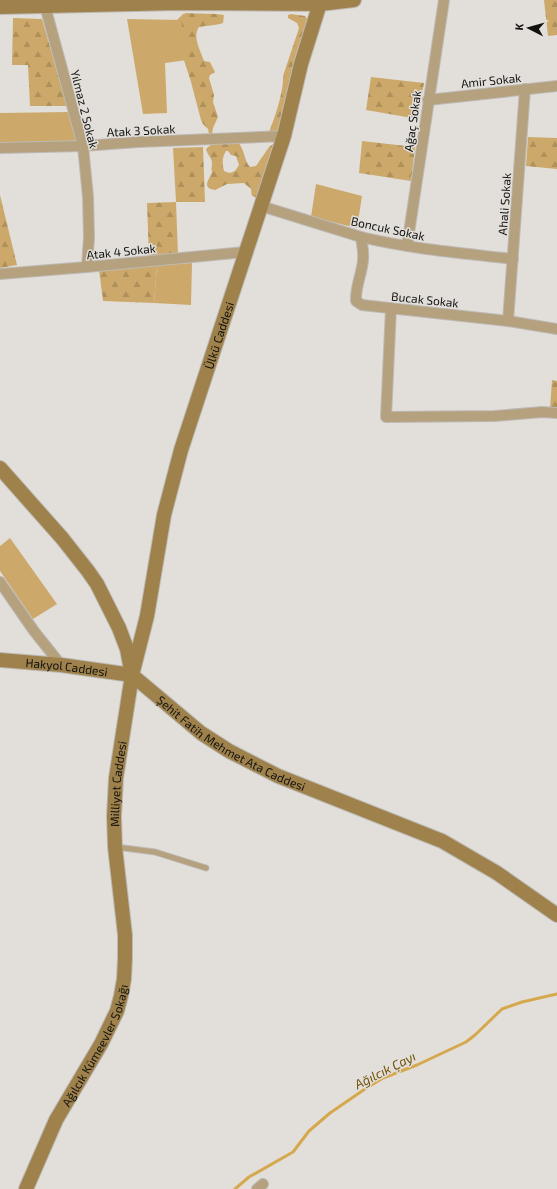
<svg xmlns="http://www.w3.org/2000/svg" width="557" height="1189" font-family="'Exo 2',sans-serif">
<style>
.forest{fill:url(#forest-firs);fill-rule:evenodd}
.green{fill:#cca96a}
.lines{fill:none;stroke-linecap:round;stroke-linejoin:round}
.stream{stroke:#d6a84e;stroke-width:3}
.lane-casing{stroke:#bdbab6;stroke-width:7}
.street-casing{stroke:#bdbab6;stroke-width:12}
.secondary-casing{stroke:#bdbab6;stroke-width:16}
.lane{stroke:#b5a17e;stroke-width:5}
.street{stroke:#b5a17e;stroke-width:10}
.secondary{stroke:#9f824b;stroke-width:14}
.labels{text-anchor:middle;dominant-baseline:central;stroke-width:3;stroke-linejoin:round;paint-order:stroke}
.street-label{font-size:12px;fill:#121110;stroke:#e2dfda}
.water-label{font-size:13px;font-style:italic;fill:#70510a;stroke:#e2dfda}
</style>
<defs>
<pattern id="forest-firs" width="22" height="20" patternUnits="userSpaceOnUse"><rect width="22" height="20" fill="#cca96a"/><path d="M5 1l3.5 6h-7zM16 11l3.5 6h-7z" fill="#ae905b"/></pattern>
</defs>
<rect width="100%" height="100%" fill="#e2dfda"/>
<g class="forest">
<polygon points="544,0 557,0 557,35 548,36"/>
<path d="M187,13c10,1 29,0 37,2l-1,8c-8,3 -16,2 -24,4 -7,10 2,24 5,34l6,1 5,10 -5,3 -1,3 5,17 -1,7 5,15 -5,11 -1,6h-3l-1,-5 -5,-5 -2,-4 -10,-38 -9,-28 -6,-33 7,-7z"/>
<path d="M291,14l14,2 3,4 -27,114 -12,-2c6,-14 15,-42 14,-56l16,-48 -2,-5 -9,-5v-3z"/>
<polygon points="13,18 42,19 67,106 30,106 28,65 12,65"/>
<polygon points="371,77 424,83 418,119 366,110"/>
<polygon points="528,137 557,138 557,169 526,166"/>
<polygon points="362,141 415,147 411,181 359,173"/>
<path d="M238,142c7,8 6,19 12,25l6,-1 13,-19 4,-3 3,1 -19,53c-7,-2 -5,-3 -6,-9l-7,-6 -17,1 -12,6c-14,-2 -6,-10 -3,-18 -1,-4 0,-6 0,-10 -1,-5 -5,-8 -6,-13 8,-9 21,-6 32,-7zM226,151h2l3,4 5,1 3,9 -4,6 -5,2 -6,-2c-2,-7 -2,-14 2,-20z"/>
<polygon points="203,147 205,202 176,202 178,255 149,257 147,203 176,202 173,148"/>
<polygon points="0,195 17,265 0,268"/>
<polygon points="157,265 154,303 103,301 99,270"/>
<polygon points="552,380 557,381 557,409 550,409"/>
</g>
<g class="green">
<polygon points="127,19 181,20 187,60 165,63 167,113 143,114"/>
<polygon points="70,112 78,144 0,144 0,113"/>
<polygon points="316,184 362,196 357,228 311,217"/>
<polygon points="192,263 191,305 154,303 157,265"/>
<polygon points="10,538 57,604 33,619 0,571 0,546"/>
</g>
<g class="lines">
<polyline class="stream" points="235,1189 249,1177 293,1152 309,1131 330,1113 365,1089 383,1078 417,1065 466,1042 475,1035 502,1009 522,1002 557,994"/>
<g class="lane-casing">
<polyline id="lane" points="116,847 155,852 206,868"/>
</g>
<g class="street-casing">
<g id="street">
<polyline points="45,6 83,146 88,197 89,237 87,267"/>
<polyline points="428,100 557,86"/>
<polyline points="0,148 83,146 138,142 284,136"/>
<path d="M261,206l100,31c50,12 101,16 152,22"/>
<path d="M361,237c1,8 3,15 2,23 -1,14 -8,27 -7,41l6,4 146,16 49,8"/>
<polyline points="407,246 444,0"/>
<polyline points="0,274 87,267 245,252"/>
<polyline points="391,308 386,417 495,416 542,412 557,413"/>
<polyline points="508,321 525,89"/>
<polyline points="0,582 34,631 61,665"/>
<polyline points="257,1189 263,1184"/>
</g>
</g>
<g class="secondary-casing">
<g id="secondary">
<polyline points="0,7 180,3 320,4 354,0"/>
<path id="s1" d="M0,468l62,70 26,33 9,13 22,44 8,21 5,26 69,58 28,18 49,25 164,65 55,32 60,42"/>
<path id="s2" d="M0,660l61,5 71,10"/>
<path id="s3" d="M26,1189l30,-69 45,-76 16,-33 4,-15 3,-17 1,-21v-23l-10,-88 -1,-31 2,-38 16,-103 15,-59 17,-101 17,-65 103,-314 17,-72 20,-64"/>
</g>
</g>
<use href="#lane" class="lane"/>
<use href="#street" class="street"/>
<use href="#secondary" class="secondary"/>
</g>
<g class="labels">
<g class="street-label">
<text transform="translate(491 80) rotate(-6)">Amir Sokak</text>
<text transform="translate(85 109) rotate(76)">Yılmaz 2 Sokak</text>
<text transform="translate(412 121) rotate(-82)">Ağaç Sokak</text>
<text transform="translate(141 130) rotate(-3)">Atak 3 Sokak</text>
<text transform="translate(504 204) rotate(-86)">Ahali Sokak</text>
<text transform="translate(388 228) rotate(12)">Boncuk Sokak</text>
<text transform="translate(121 251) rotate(-6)">Atak 4 Sokak</text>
<text transform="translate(425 299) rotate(6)">Bucak Sokak</text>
<text stroke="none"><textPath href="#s3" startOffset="890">Ülkü Caddesi</textPath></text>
<text stroke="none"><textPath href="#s2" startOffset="67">Hakyol Caddesi</textPath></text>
<text stroke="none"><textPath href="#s1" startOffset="371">Şehit Fatih Mehmet Ata Caddesi</textPath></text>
<text stroke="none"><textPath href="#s3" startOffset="429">Milliyet Caddesi</textPath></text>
<text stroke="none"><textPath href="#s3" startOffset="160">Ağılcık Kümeevler Sokağı</textPath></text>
</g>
<g class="water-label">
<text transform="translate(385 1070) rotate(-27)">Ağılcık Çayı</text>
</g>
</g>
<g transform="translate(529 28) rotate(276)" stroke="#e2dfda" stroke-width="3" paint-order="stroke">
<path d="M0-3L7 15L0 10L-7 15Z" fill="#121110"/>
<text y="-6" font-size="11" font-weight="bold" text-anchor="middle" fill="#121110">K</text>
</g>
</svg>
